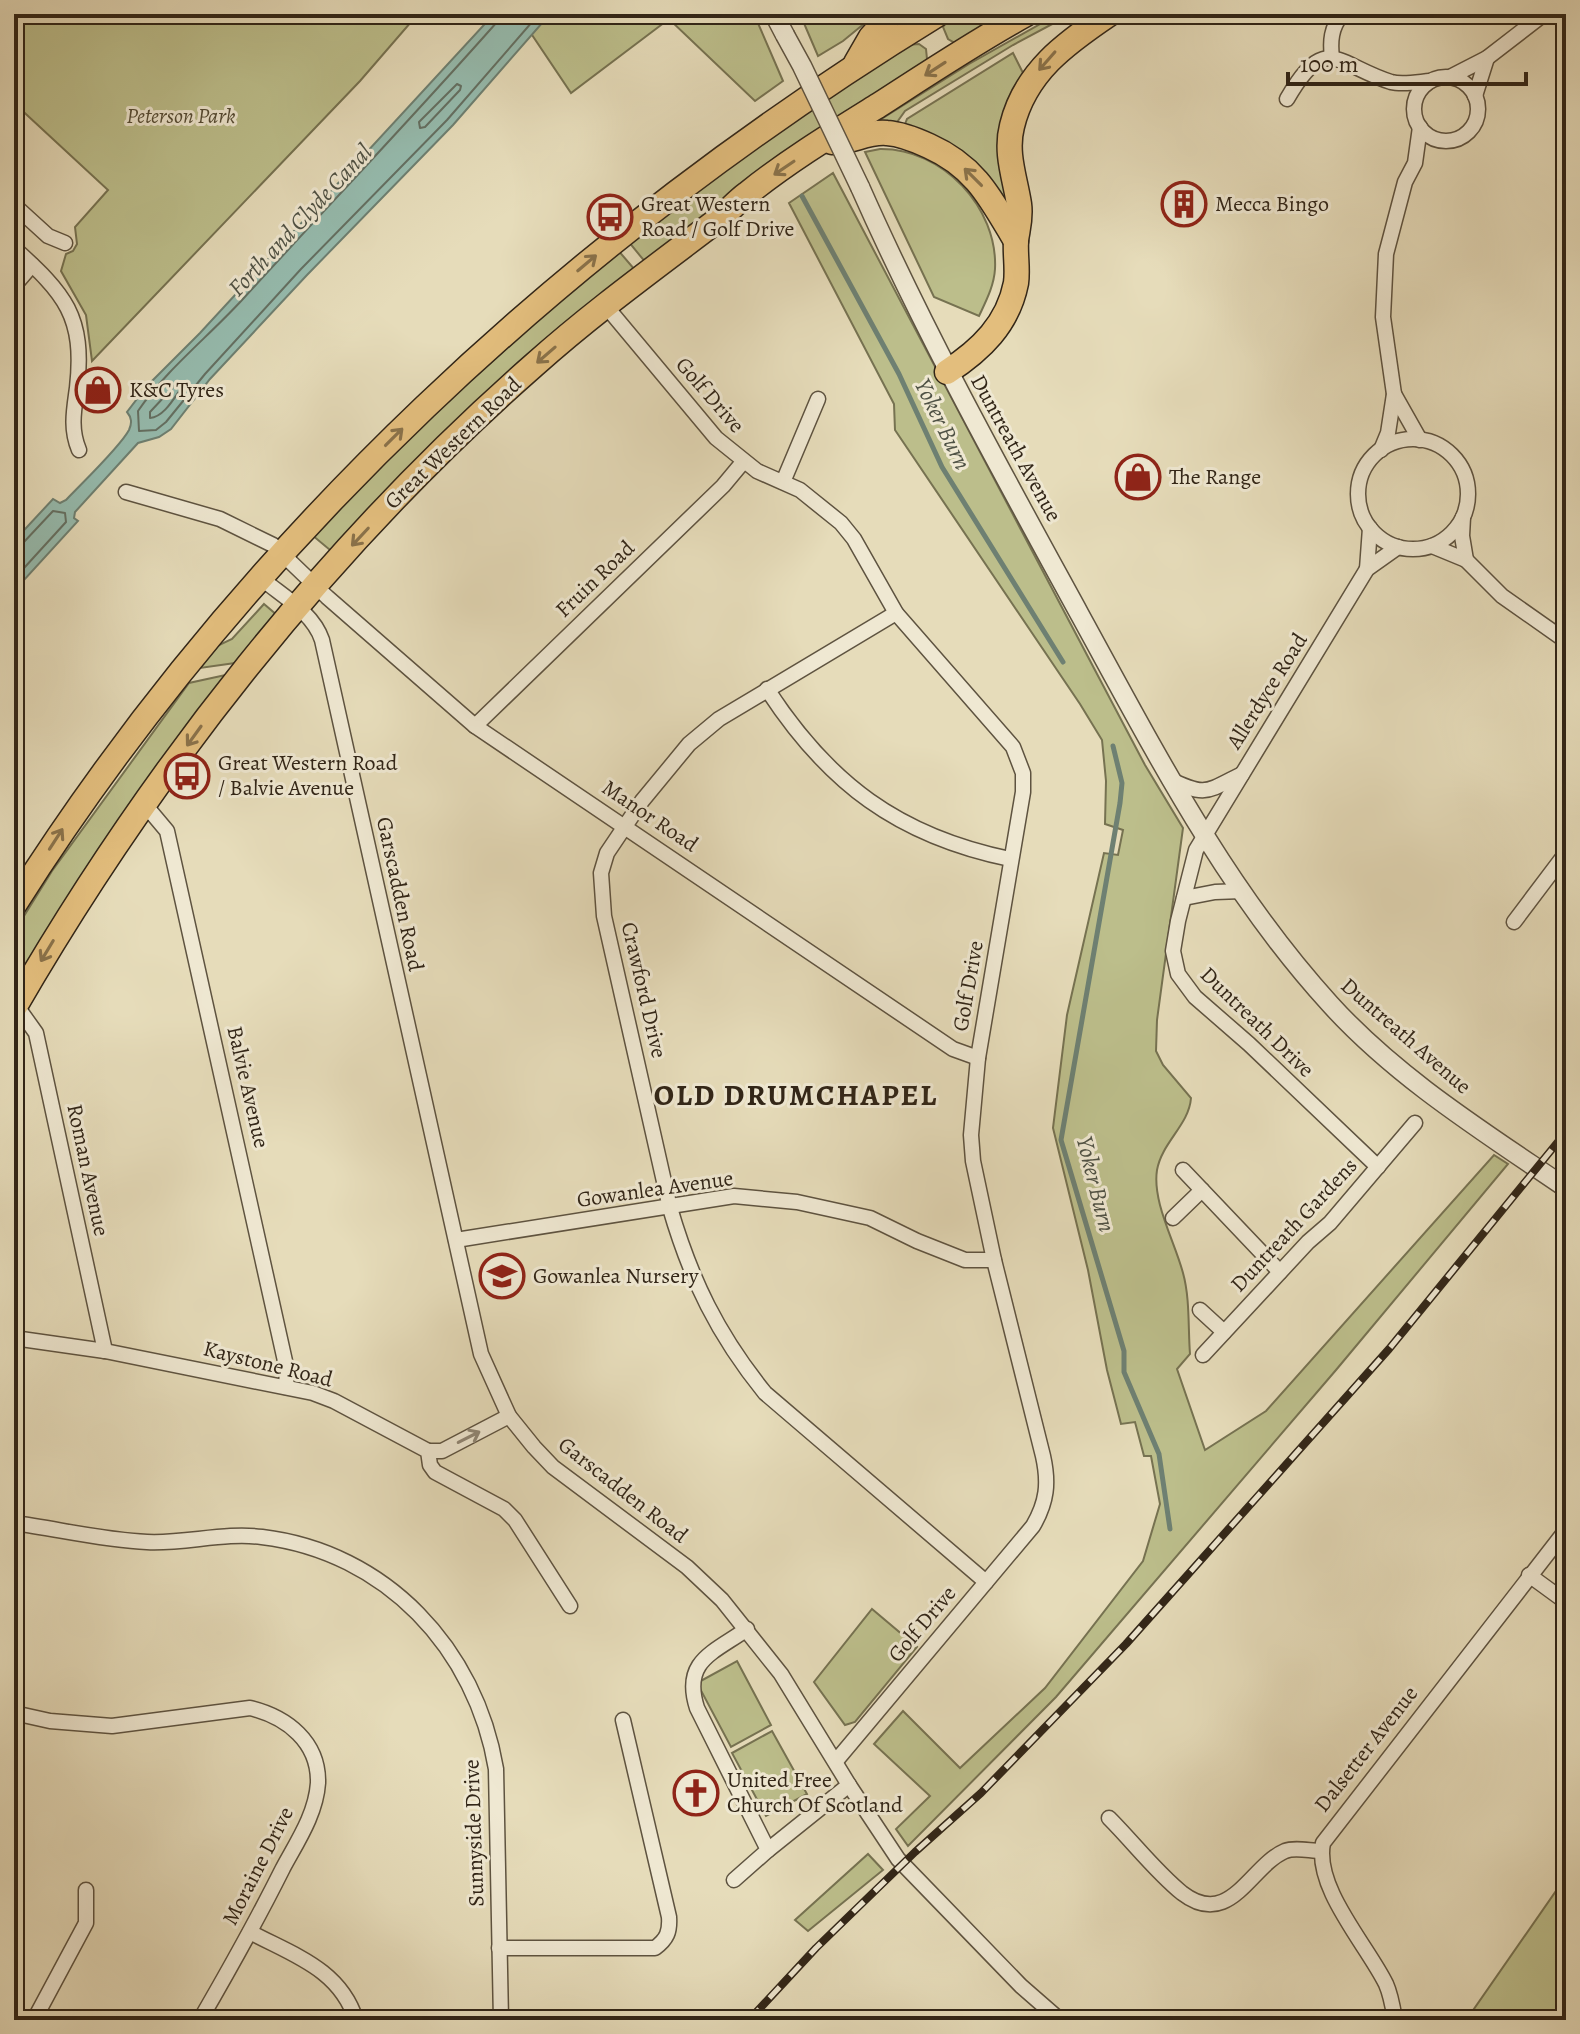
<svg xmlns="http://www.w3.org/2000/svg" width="1580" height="2034" font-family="Alegreya,serif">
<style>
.green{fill:#bcbe8b;stroke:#767251;stroke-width:2}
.water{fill:#96bcaf;stroke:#6e8072;stroke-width:2}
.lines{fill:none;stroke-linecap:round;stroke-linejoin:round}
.shore{stroke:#647063;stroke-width:2}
.stream{stroke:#6e8072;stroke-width:5}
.minor-casing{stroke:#5e5340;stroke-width:17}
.tertiary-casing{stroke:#5e5340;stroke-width:21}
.primary-casing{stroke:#312517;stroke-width:27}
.minor{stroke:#efe8d2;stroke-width:14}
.tertiary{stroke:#efe8d2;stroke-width:18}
.primary{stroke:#e3be7d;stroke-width:24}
.rail-casing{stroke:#312517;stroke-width:8}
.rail{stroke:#efe8d2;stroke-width:5;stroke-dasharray:15;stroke-linecap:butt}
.tertiary-bridge-casing{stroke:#5e5340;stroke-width:21;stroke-linecap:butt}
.tertiary-bridge{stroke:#efe8d2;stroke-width:18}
.oneway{stroke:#8a724a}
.oneway2{stroke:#908674}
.labels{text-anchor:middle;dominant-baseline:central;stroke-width:6;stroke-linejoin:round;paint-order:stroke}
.park-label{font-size:22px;font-style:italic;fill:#544b34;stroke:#efe8d2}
.poi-label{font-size:22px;fill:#312517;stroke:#efe8d2;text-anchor:start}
.street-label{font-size:22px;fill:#312517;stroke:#efe8d2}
.water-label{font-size:24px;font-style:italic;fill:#4f5245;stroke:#efe8d2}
.district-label{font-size:30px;font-weight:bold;letter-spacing:2px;fill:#312517;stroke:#efe8d2}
</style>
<rect width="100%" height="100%" fill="#e6dcba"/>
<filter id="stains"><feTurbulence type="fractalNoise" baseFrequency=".0025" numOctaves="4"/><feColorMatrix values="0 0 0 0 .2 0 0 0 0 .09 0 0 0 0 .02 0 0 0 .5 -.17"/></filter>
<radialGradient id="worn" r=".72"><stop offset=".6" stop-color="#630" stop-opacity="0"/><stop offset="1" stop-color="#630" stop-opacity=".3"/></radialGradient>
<g class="green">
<polygon points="14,14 418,14 360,81 92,361 86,315 61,271 66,254 73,251 77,244 75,227 108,190 14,103"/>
<polygon points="518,14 754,14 783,81 755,101 669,19 571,93"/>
<polygon points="800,14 876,14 843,41 818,56"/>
<polygon points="957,14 1011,14 955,43 948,39 943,27 948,20"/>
<polygon points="1058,14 1071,14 1013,45 905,111 895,125 875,123 969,64"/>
<polygon points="919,44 926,49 927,59 922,68 646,263 628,241 730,163 907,45"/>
<polygon points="1013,53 1024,75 1013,221 904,127 907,119"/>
<path d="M880,149c63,-1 118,59 115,120 -1,17 -9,32 -16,47l-45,-19 -69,-145z"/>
<path d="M833,173l312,592 38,63 -26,192 -1,31 7,14 28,33c-2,27 -29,44 -34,72 -5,32 18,72 26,103 7,25 5,55 7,81l-13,15 28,81 61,-39 228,-256 14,9 -172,206 -280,327 -148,149 -12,-17 34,-33 -56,-52 29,-33 57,57 85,-80 98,-127 17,-57 -9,-48h-7l-9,-34 -14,2 -14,-54 -19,-100 -35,-142 14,-113 37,-162 14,2 5,-25 -18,-6 1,-43 -4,-41 -22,-36 -185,-274 -1,-26 -105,-201z"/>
<polygon points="617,249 635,270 336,555 312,535 399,445"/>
<polygon points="264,604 278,616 242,662 200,668 217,646 232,639"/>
<polygon points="230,674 121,819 14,983 14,932 52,871 189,683"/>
<polygon points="872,1609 917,1647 855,1722 845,1725 814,1682"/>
<polygon points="737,1661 771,1725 731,1747 697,1683"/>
<polygon points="772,1731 807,1794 766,1816 732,1753"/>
<polygon points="868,1854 883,1870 808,1931 795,1920"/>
<polygon points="1566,1877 1566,2016 1467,2019 1565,1878"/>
</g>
<path class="water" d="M494,14h56l-97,111 -146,150 -97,104 -39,50 -12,8 -21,6 -63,69 -1,6 4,3 -64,70v-50l39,-42 7,4 6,-3c15,-16 54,-53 63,-70 3,-7 3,-12 -2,-18l20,-26 53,-53z"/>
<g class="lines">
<g class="shore">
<path d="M499,14l-2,8c-83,94 -170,185 -255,278 -33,36 -77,71 -104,111l1,20 17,-1 10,-8 39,-48 96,-105 146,-149 92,-106"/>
<polygon points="457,84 461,86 460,90 425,127 420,128 419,122"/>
<path d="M179,381l3,6c-8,11 -18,30 -32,31v-6z"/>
<polyline points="14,546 23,543 53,511 65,513 66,522 14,579"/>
</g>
<g class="stream">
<polyline points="802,196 899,374 942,467 1063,662"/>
<polyline points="1113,746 1122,783 1120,803 1061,1140 1124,1351 1124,1372 1159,1454 1170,1529"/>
</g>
<g class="minor-casing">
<g id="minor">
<path d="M1332,58c-2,-17 -1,-30 10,-44"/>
<polyline points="1450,77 1487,58 1544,14"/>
<circle cx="1446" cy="109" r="32"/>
<polyline points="1475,96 1487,58"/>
<path d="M1287,99c39,-68 50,-34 104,-17 11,3 27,0 39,-1"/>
<polyline points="14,205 48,236 65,243"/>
<path d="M14,248c51,46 71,68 63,140 -3,22 -7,41 2,62"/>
<polyline points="14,286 32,265"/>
<path d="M605,305l111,133 41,33 43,19 41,33 13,16 42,74 117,134 10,26v19l-45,266 -7,77 2,26 21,99 49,196c6,27 4,46 -10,70l-197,235"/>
<polyline points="1394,394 1420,440"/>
<circle cx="1413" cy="494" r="55"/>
<polyline points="1381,450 1388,433 1394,394 1383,317 1386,254 1405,182 1415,163 1420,127"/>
<polyline points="783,482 818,399"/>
<polyline points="126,492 220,519 273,545 327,597 475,726 953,1049 978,1058"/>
<polyline points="1463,517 1462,536 1466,560"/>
<polyline points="1432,546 1466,560 1502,596 1566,641"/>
<polyline points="1367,569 1370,528"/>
<path d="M262,579c22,18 51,34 60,61l159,714 28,62 25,31 19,20 134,100 35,33 59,74 68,111 49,74 123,127 39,34"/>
<path d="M896,613l-177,106 -30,25 -47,57 -35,52 -6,20 3,43 66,292c21,72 48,127 95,185l221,189"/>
<path d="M767,689c61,94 131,147 243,170"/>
<polyline points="475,726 723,486 743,462"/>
<path d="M1169,779c37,18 37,13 73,-5"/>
<polyline points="146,806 167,831 287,1370 286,1387"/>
<polyline points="1184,898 1215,892 1242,891"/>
<polyline points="1514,922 1566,853"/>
<polyline points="16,1005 36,1033 105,1351"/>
<polyline points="1378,1167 1249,1044 1195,997 1178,974 1173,951 1178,921 1196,850 1367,569 1398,547"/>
<polyline points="1183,1170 1280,1272"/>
<polyline points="1173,1218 1202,1190"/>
<polyline points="456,1240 734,1196 797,1202 870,1218 917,1241 965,1260 994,1260"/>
<polyline points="1200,1310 1224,1332"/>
<polyline points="14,1338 105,1351 313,1393 334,1401 428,1451 430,1465 435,1472 504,1509 515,1520 570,1606"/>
<polyline points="1203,1355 1308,1242 1330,1223 1415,1123"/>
<polyline points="428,1451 442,1451 509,1416"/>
<path d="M14,1523c44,6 89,17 133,19 38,2 77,-10 115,-5 124,15 214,112 234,232l5,251"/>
<polyline points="1529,1575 1566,1602"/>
<path d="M14,1713l36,8 62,5 138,-18c37,9 69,34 68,75 -2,31 -21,59 -35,85 -26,52 -54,102 -83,152"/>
<path d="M1109,1818c24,24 47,54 73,75 48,37 68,-27 103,-42 10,-4 25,0 36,0"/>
<polyline points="1565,1819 1566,1820"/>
<polyline points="768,1850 849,1785"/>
<path d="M734,1880l34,-30 -71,-142c-15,-47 16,-55 50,-79"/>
<path d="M250,1932c43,23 90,37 106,88"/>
<path d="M499,1948h156c12,-9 15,-16 14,-31l-46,-197"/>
<polyline points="34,2020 86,1923 86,1890"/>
<path d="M1395,2020c-2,-12 -4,-25 -9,-36 -19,-39 -72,-96 -63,-141l243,-313"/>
</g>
</g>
<g class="tertiary-casing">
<g id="tertiary">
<polyline points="774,14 785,35"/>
<path d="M860,187c65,147 143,287 220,428 74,135 145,274 250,389 67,74 154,128 236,184"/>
</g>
</g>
<g class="primary-casing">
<g id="primary">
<polyline points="856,63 871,37 892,14"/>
<path d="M832,142c19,1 35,-11 55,-9 14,1 29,7 42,13 47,21 62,53 87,95"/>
<path d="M947,372c34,-22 61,-48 69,-89 2,-14 -1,-28 0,-43 2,-13 5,-22 3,-36 -4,-26 -14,-51 -7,-78 13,-54 54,-83 97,-112"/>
<path d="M14,905c231,-365 557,-666 924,-891"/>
<path d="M14,1008c137,-237 314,-462 520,-643 57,-51 119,-96 181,-143 11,-8 21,-20 32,-28 41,-33 87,-61 132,-89 48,-31 96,-63 147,-91"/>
</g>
</g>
<use href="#minor" class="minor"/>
<use href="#tertiary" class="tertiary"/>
<use href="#primary" class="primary"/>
<g class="rail-casing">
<polyline id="rail" points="749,2020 816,1948 915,1852 981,1793 1126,1644 1389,1349 1566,1132"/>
</g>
<use href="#rail" class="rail"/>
<g class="tertiary-bridge-casing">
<polyline id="tertiary-bridge" points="785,35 802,66 860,187"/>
</g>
<use href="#tertiary-bridge" class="tertiary-bridge"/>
</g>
<defs><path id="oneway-shaft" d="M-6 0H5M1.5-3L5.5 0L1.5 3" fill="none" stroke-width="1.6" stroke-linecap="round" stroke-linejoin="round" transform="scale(2)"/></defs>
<g class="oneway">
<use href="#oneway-shaft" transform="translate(1047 61) rotate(131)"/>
<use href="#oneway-shaft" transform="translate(935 69) rotate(147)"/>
<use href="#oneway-shaft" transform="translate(784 168) rotate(146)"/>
<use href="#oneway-shaft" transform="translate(973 177) rotate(-135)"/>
<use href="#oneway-shaft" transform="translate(587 263) rotate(-40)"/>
<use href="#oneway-shaft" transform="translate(546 355) rotate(139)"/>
<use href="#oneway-shaft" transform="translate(394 437) rotate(-45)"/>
<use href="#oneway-shaft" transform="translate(360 537) rotate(133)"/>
<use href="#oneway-shaft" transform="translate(194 736) rotate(126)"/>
<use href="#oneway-shaft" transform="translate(56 839) rotate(-57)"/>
<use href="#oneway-shaft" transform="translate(47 951) rotate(121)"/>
</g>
<use class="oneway2" href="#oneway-shaft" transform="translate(469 1437) rotate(-27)"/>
<defs>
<g id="building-ring" transform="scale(2.3)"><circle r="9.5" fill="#efe8d2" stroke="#8f2418" stroke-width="1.5"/><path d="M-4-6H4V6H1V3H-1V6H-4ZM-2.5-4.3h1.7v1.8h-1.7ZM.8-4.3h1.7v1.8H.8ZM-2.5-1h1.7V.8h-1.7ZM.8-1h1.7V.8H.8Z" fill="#8f2418"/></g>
<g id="bus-ring" transform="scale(2.3)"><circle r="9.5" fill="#efe8d2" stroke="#8f2418" stroke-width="1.5"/><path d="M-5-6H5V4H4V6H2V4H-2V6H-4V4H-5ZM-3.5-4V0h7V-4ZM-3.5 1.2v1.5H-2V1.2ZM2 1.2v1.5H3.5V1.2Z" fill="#8f2418"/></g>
<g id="shop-ring" transform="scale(2.3)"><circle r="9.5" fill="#efe8d2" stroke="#8f2418" stroke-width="1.5"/><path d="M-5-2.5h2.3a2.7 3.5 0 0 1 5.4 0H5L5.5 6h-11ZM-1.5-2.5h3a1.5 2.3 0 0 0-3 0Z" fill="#8f2418"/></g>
<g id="school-ring" transform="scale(2.3)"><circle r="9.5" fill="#efe8d2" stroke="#8f2418" stroke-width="1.5"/><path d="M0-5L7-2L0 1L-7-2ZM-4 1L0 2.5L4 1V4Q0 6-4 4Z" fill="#8f2418"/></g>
<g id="church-ring" transform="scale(2.3)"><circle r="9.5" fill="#efe8d2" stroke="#8f2418" stroke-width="1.5"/><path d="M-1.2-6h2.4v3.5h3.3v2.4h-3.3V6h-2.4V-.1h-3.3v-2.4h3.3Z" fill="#8f2418"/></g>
</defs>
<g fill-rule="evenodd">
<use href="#building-ring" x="1184" y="204"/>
<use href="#bus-ring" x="610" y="217"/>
<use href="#shop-ring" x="98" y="390"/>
<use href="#shop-ring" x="1138" y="477"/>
<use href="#bus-ring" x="187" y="776"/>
<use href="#school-ring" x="502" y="1276"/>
<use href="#church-ring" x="696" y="1793"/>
</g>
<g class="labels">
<g class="park-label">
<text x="181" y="116">Peterson Park</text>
</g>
<g class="poi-label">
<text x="641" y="204">Great Western<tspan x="641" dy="25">Road / Golf Drive</tspan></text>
<text x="1215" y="204">Mecca Bingo</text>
<text x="129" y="390">K&amp;C Tyres</text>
<text x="1169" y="477">The Range</text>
<text x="218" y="763">Great Western Road<tspan x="218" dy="25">/ Balvie Avenue</tspan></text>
<text x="533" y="1276">Gowanlea Nursery</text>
<text x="727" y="1780">United Free<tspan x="727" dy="25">Church Of Scotland</tspan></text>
</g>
<g class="street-label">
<text transform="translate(710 395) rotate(49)">Golf Drive</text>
<text transform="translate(453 443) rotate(-44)">Great Western Road</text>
<text transform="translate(1016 448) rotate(61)">Duntreath Avenue</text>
<text transform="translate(595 579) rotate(-44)">Fruin Road</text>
<text transform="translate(1267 691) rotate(-58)">Allerdyce Road</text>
<text transform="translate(650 816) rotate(34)">Manor Road</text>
<text transform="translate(400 894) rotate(78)">Garscadden Road</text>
<text transform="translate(968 986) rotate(-80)">Golf Drive</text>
<text transform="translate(644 990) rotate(77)">Crawford Drive</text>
<text transform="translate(1257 1022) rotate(44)">Duntreath Drive</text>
<text transform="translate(1406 1036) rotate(41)">Duntreath Avenue</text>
<text transform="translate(248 1087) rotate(77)">Balvie Avenue</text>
<text transform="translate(88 1170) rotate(78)">Roman Avenue</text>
<text transform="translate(655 1189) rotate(-8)">Gowanlea Avenue</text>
<text transform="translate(1294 1225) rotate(-47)">Duntreath Gardens</text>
<text transform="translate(268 1364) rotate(14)">Kaystone Road</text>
<text transform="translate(623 1490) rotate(38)">Garscadden Road</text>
<text transform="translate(922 1624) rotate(-50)">Golf Drive</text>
<text transform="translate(1366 1749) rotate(-52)">Dalsetter Avenue</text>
<text transform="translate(474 1833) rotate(-92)">Sunnyside Drive</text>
<text transform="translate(258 1866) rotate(-63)">Moraine Drive</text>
</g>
<g class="water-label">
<text transform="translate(300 220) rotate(-47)">Forth and Clyde Canal</text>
<text transform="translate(943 424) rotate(64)">Yoker Burn</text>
<text transform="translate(1096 1184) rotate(76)">Yoker Burn</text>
</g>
<g class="district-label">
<text x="796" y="1095">OLD DRUMCHAPEL</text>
</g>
</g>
<rect width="1580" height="2034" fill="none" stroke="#e6dcba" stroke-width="48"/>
<rect x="16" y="16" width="1548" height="2002" fill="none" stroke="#312517" stroke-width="4"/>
<rect x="24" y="24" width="1532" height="1986" fill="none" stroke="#312517" stroke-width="2"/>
<path d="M1288 72v12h238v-12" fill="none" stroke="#312517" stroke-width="4"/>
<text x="1300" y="72" font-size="24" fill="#312517" stroke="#efe8d2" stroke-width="6" paint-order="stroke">100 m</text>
<rect width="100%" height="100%" filter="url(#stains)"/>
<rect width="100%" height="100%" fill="url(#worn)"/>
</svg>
